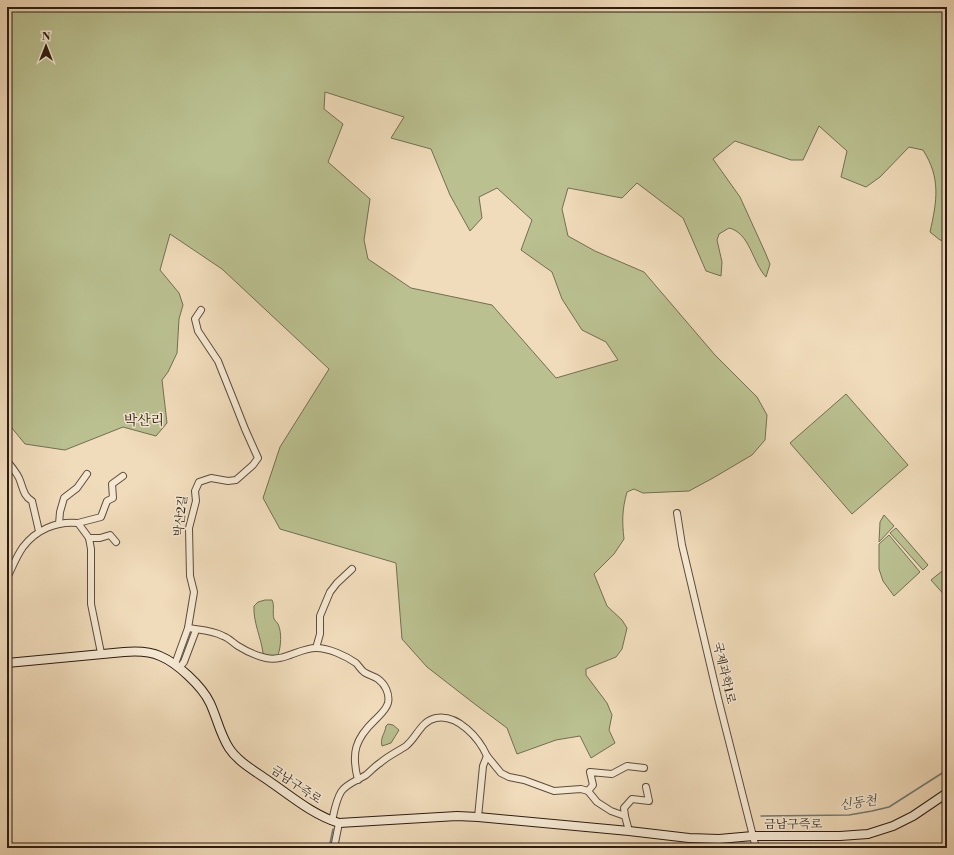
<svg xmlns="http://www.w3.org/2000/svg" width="954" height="855" font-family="'Libre Bodoni','Noto Serif KR',serif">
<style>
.green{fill:#bac090;stroke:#736e52;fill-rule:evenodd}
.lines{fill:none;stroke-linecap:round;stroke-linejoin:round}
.stream{stroke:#6f7b75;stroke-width:1.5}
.street-casing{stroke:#5d4c3d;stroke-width:8}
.secondary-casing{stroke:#2c1c13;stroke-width:10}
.street{stroke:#f5e8d2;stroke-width:6}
.secondary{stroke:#f5e8d2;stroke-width:8}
.labels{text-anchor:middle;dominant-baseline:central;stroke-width:3;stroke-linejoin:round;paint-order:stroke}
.street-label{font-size:12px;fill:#2c1c13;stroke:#f5e8d2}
.water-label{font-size:13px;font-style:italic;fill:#4d4b44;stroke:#f5e8d2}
.quarter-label{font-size:14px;fill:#2c1c13;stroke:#f5e8d2}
</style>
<rect width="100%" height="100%" fill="#f0dbba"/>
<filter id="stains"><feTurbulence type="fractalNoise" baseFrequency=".005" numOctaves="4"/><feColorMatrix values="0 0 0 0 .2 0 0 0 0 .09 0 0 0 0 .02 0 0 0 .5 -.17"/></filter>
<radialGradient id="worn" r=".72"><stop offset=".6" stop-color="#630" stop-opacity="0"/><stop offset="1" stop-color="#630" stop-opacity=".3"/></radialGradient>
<g class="green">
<path d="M7,7h940v234l-7,-1 -10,-8c7,-31 11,-54 -7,-82l-14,-3 -29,30 -14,10 -25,-10 6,-26 -28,-25 -16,34h-12l-56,-19 -22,18 27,38 25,55 5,12 -4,13c-14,-15 -16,-44 -37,-49l-10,6 -2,6 5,22 -1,14 -15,-5 -23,-53 -46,-35 -15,15 -54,-10 -6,21 6,27 27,15 49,21 71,83 42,42 10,18 -2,25 -13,15 -39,23 -24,13 -46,2 -9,-4 -7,3c-5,18 -5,29 -3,47l-10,15 -20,20 13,32 15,14 5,8 -5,21 -6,8 -30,12v6l21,28 5,12 -3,15 6,13 -24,15 -11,-22 -24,4 -39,14 -10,-26 -31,-23 -49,-38 -25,-28 -6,-76 -116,-34 -17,-31 17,-51 49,-78 -107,-100 -52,-35 -10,36 19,23 4,12 -4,14 -2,34 -9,19 -6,8 5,43 -11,13 -33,-9 -58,23 -40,-6 -18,-22zM325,92l79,25 -13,21 40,11 19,46 20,36 12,-13 -3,-21 18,-9 35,32 -11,30 31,22 10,27 20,31 24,12 12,18 -62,18 -64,-73 -81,-17 -43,-29 -4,-19 6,-41 -42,-37 15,-38 -19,-15z"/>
<polygon points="846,394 908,465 852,514 790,443"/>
<polygon points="884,515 894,526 879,542 880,522"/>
<polygon points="896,528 928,565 923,570 890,533"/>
<polygon points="889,535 920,572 894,596 883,581 879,569 879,544"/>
<polygon points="947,567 947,598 931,580"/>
<path d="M265,600h7c3,6 0,13 2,19 1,2 3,3 4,5 4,8 3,23 0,31l-12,1 -3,-3c-2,-16 -10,-31 -9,-47l4,-4z"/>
<path d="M388,724l5,1 6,5 -8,13 -9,3c-2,-9 3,-12 4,-20z"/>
</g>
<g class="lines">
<g class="stream">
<polyline points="761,816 849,815 872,811 889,807 947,770"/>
<polyline points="329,848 333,829"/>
</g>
<g class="street-casing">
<g id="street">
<path d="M7,461c4,5 9,11 12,17 4,9 4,18 13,23l7,30"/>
<polyline points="677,513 682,545 718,698 756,848"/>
<polyline points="78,523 101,517 107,501 113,498 112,484 123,476"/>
<polyline points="59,524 60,512 64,498 77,488 87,474"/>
<polyline points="89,538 100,538 110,535 116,542"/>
<path d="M7,578c5,-10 9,-21 16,-31 13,-17 33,-26 55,-24l11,15 2,11v55l10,49"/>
<path d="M188,628c12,2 24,2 35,8 6,2 10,7 15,10 8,5 19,10 28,12 18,4 33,-10 50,-10 13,0 30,8 40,15 3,3 5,7 8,9 4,3 10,4 14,7 7,5 12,15 10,24 -2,7 -8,12 -13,17 -20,19 -24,33 -17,60"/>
<polyline points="316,648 320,634 320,616 330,592 337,583 352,569"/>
<polyline points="175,664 188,628 194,592 190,576 189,528 196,501 195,491 199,482 211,478 228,481 236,480 253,465 258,458 245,429 234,401 218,361 198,331 195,319 201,310"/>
<polyline points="179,668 184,662 196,630"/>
<polyline points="487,756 501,773 509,777 524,780 554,791 581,789 588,791"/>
<polyline points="588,791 593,785 590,772 612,774 627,766 644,768"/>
<polyline points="588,791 597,802 611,811 625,816 629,831"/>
<polyline points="625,816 624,808 632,799 649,801 646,787"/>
<path d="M332,821c2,-9 4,-21 9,-29 5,-8 17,-12 25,-17 5,-4 9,-9 14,-12 8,-7 17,-11 26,-17 11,-9 15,-25 30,-28 22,-4 43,20 51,38l-4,10 -5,51"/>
<polyline points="334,848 339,823"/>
</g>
</g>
<g class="secondary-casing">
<path id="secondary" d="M7,663l117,-11c12,-1 25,-1 36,4 17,7 42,30 50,47 7,15 10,31 19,45 9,14 26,23 40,33 22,15 44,34 70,42l118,-7 21,1 151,14 60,7 30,1 34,-3h87l28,-2 25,-8 20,-10 34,-23"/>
</g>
<use href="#street" class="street"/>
<use href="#secondary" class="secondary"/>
</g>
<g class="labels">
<g class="street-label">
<text transform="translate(181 516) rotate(-84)">박산2길</text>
<text transform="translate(724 673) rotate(77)">국제과학1로</text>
<text transform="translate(296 785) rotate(34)">금남구즉로</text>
<text x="793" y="824">금남구즉로</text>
</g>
<g class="water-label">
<text transform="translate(858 803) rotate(-8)">신동천</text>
</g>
<g class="quarter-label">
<text x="144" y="421">박산리</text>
</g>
</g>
<rect width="954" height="855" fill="none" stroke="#f0dbba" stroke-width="24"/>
<rect x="8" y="8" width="938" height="839" fill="none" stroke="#2c1c13" stroke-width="2"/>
<rect x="12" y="12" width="930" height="831" fill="none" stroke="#2c1c13"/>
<g transform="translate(46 46)" stroke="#f5e8d2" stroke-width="3" paint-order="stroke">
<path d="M0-3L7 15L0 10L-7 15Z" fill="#2c1c13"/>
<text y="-6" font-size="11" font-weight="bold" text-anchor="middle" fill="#2c1c13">N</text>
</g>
<rect width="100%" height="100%" filter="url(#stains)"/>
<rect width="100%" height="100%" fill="url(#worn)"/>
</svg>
